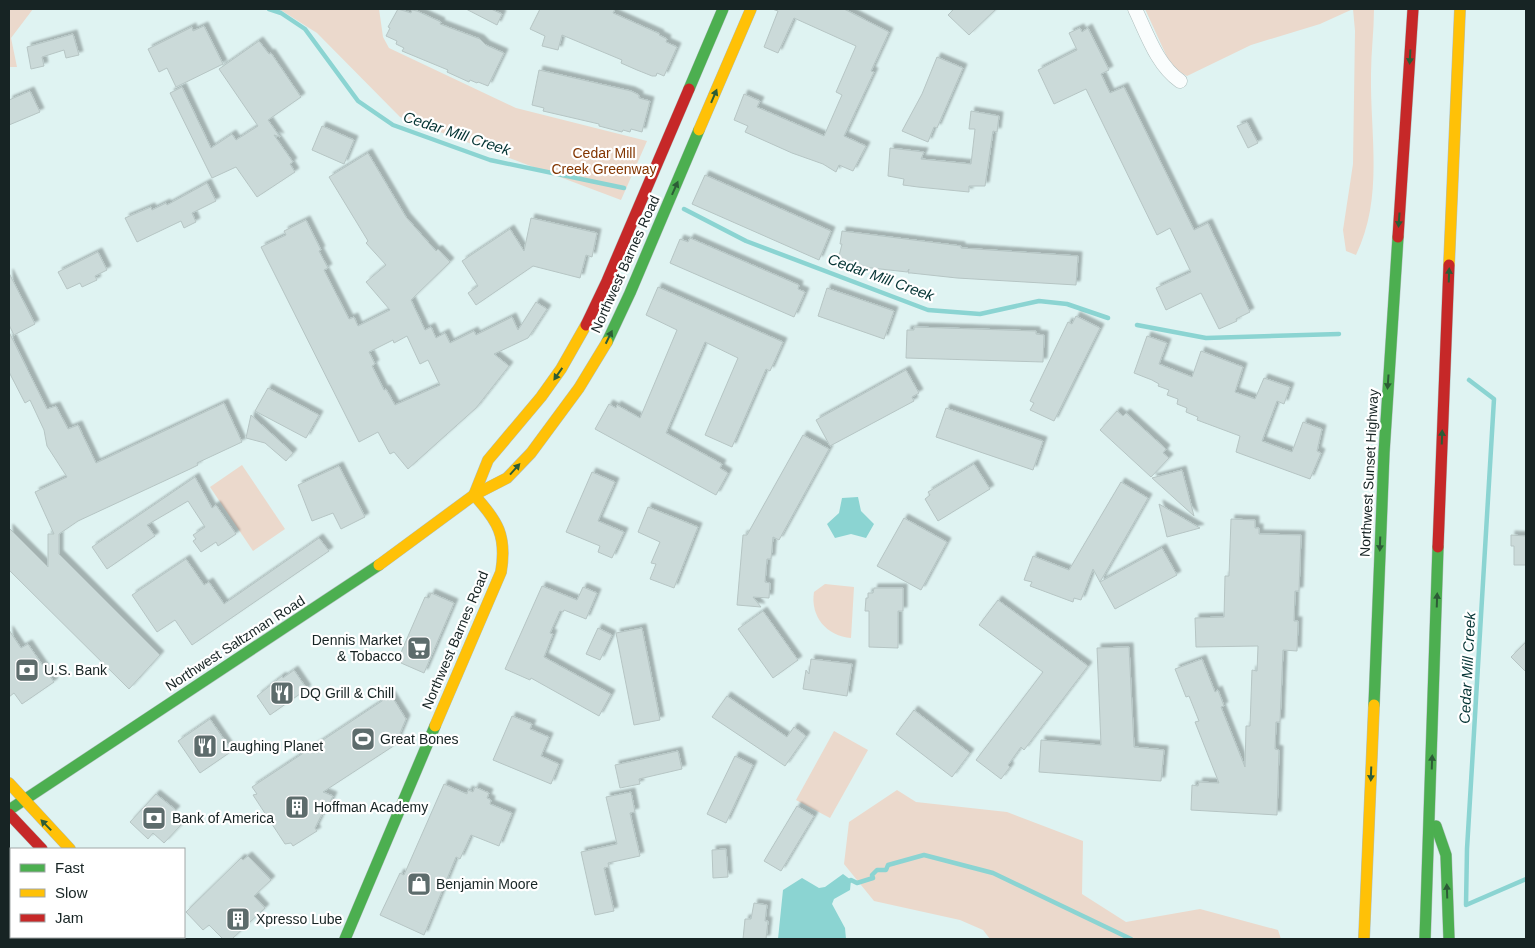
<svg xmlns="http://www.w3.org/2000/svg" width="1535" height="948" font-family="Arial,sans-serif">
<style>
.green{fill:#ebd9cc}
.water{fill:#8bd4d2}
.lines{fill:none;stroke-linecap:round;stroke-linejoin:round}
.stream{stroke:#8bd4d2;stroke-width:4.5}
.building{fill:#cbdad9;stroke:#b6c5c4;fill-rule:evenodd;filter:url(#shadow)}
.street-casing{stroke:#b0bfbe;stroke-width:15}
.fast-casing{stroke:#b0bfbe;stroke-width:12}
.slow-casing{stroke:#b0bfbe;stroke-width:12}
.jam-casing{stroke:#b0bfbe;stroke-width:12}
.street{stroke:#fafdfd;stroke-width:14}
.fast{stroke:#4caf50;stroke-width:11}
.slow{stroke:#ffc107;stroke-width:11}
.jam{stroke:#c62828;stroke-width:11}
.oneway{fill:#2c5c36}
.labels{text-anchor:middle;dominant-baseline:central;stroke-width:4.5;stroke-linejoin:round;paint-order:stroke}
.park-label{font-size:14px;fill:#823500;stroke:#fff}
.street-label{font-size:14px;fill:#172424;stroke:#fff}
.poi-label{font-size:14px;fill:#172424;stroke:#fff;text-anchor:start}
.water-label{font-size:15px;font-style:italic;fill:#043434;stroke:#fff}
</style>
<defs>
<filter id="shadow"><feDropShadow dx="4" dy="-4" stdDeviation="1" flood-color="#0004"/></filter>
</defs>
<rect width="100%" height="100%" fill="#dff3f2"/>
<g class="green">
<polygon points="9,9 33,9 11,38 17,67 9,67"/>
<polygon points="279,9 379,9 383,37 389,48 516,108 647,141 621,200 400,117 317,33"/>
<polygon points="1145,9 1353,9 1320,24 1251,45 1187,76 1172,68"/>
<path d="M1353,9h21c0,22 -3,43 -3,65 -1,62 13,123 -15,181l-10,-4 -3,-21 10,-66 2,-133z"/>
<polygon points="242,465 285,529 253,551 210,487"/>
<path d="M825,584l29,3 -3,51c-24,-2 -41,-21 -37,-46z"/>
<polygon points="834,731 868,750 830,818 796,800"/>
<polygon points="897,790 916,802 1007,812 1083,841 1082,894 1126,922 1200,909 1278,930 1281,939 990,939 983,930 960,920 874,901 844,864 849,822"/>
</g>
<g class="water">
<polygon points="858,497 861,511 874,524 866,538 851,534 835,538 827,524 839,513 842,498"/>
<polygon points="843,874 851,880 850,890 834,899 832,904 845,928 846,939 778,939 783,890 802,878 819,888 825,887"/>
</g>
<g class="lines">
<g class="stream">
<polyline points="269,9 281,13 305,29 358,101 393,125 490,160 624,188"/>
<polyline points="684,209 746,241 928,310 980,314 1039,301 1067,304 1108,318"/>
<polyline points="1137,325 1206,338 1339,334"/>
<polyline points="1469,380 1494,399 1467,849 1466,905 1526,879"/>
<polyline points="847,882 851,880 857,883 873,878 872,875 877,870 886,870 888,865 924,855 993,873 1131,939"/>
</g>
</g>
<g class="building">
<polygon points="398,9 411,13 412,10 417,11 441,22 440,24 480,39 486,45 504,53 488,86 478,82 477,83 470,80 469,82 447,72 448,70 402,51 404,48 396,44 397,41 386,36 390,28 388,27"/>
<polygon points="466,9 491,9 502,14 497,25"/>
<polygon points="540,9 615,9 613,13 660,34 659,35 667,39 666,42 677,47 664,76 657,73 656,76 652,76 637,70 621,63 622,60 562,35 558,50 542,46 545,36 530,29"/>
<polygon points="772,9 844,9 889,32 871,71 874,72 844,136 866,146 853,171 839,165 836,172 823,164 792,153 745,132 748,126 734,120 744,94 760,101 757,107 824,136 842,95 836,92 856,46 794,18 778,53 764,47 778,11"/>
<polygon points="954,9 996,9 969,35 948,15"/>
<polygon points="204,26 223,64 176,87 167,68 159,72 148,49 192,27 193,31"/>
<polygon points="1080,28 1082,32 1088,28 1109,70 1101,74 1110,93 1124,87 1194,230 1208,223 1250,312 1236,319 1237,321 1219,329 1201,293 1166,310 1156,288 1191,272 1170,228 1157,235 1086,89 1054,104 1038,70 1077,50 1069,33"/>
<polygon points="73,34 79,55 66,58 64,50 42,57 44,66 31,69 27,47"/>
<polygon points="259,41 269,54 271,53 301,97 268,120 280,137 274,135 293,162 290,164 295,172 257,197 236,167 212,178 170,93 182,87 211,148 232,134 236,140 258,126 219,69"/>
<polygon points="937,57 963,68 937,128 934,127 928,142 902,131 922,94"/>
<polygon points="539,70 631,91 639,95 639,98 650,101 642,132 631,129 630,132 623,130 622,132 599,126 599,124 543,111 544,108 532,105"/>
<polygon points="30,91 40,112 9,125 9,100"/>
<polygon points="971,111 999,116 997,132 993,131 985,186 969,186 969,192 918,187 903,185 904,179 888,176 890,148 924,152 921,159 971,164 975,129 969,129"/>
<polygon points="1247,122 1258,143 1248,148 1237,126"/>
<polygon points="322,126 354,140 344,164 312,150"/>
<path d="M368,153l38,64 30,34 2,-2 12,13 -39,38 14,30 6,-3 5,11 9,-5 5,10 24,-12 2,4 36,-18 6,13 18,-28 11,7 -19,29 -34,16 15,12 -33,42 -68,61 -14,-17 -4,2 -12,-22 -19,10 -98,-195 25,-12 -2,-4 22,-11 15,30 -2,1 9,17 -4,2 25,49 5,-2 4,9 32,-16 -24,-28 20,-17 -20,-22 2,-2 -39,-64zM407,336l13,28 8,-4 12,25 -45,20 -9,-16 -2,1 -12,-24 3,-2 -6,-12 24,-12 1,3z"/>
<polygon points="705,175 831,231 819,260 692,204"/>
<polygon points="207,183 216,201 192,213 196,222 184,228 181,221 137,242 125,218 151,207 152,210 166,203 167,205"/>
<polygon points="531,218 597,233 592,257 586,255 580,278 533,266 476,305 468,293 478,286 462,261 510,229 524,251"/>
<polygon points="842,231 961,246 961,248 1078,256 1076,285 957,278 911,273 908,273 909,269 907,272 845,265 845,261 838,260 842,244 840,244"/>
<polygon points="690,238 799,285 798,289 805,292 794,317 670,263 680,239 688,242"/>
<polygon points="98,252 107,270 95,276 97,280 82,287 80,283 67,289 58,272"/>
<polygon points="9,273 35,324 14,335 9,325"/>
<polygon points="658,287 783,342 770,371 766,369 732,447 705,435 738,358 705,342 666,433 722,464 720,468 728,473 716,495 595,429 609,404 616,408 617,405 640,418 677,330 646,315"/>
<polygon points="827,288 894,311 884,339 818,316"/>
<polygon points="1076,316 1100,328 1054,421 1030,410 1034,403 1030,401 1068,322 1072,324"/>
<polygon points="914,327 1036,331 1036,334 1044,335 1043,362 906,358 907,330 914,330"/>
<polygon points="9,332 47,409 56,406 68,429 78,425 96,463 224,403 242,442 197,463 198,465 190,469 78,521 59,534 59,554 160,655 129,689 9,570 9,528 48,567 48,534 54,534 35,492 67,477 47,446 44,430 30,400 25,403 9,372"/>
<polygon points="1147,336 1167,343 1159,364 1192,377 1201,351 1243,367 1235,392 1255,399 1264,378 1290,387 1284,404 1277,401 1262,441 1292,452 1303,422 1322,429 1317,451 1321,453 1310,479 1236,452 1240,436 1197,420 1198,417 1186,412 1187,408 1177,404 1178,399 1167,395 1169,390 1158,386 1159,384 1152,380 1134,373"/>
<polygon points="906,370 919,393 912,397 914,401 830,446 816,420"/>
<polygon points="268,388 319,415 306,438 255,411"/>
<polygon points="946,408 1043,441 1033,470 936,437"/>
<polygon points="1117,411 1123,416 1126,413 1166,449 1163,453 1169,458 1151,477 1100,430"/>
<polygon points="251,415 293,453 286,461 265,443 246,438"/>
<polygon points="803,435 829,449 779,540 773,537 771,559 767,559 765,582 770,583 769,598 753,597 761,607 737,605 743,535 747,535"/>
<polygon points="974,464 990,489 938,521 925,499 930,495 928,492"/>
<polygon points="339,466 365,517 341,529 333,513 312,521 298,485"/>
<polygon points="1182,470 1194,516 1152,478"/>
<polygon points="592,472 615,482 598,521 624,532 612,558 598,552 600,546 566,532"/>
<polygon points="195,477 212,508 216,505 236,534 218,546 216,542 201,552 193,541 196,539 193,535 205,527 188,501 147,525 155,536 107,569 92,547"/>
<polygon points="1121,482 1148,498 1100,582 1093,569 1081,600 1074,598 1073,602 1030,586 1032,582 1024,580 1033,556 1069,570"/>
<polygon points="1159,504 1200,528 1167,537"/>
<polygon points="648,507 698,527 674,588 650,579 656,564 651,563 660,542 638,532"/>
<polygon points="904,518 947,542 921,590 877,566"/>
<polygon points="1231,519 1255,520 1255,528 1259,528 1259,534 1301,535 1299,591 1295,591 1294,621 1298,621 1297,651 1283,650 1280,722 1276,722 1275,749 1279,750 1277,815 1191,810 1192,785 1198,786 1199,782 1219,783 1195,722 1199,721 1189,696 1186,697 1175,669 1202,659 1215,692 1218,690 1224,706 1221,707 1245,767 1246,726 1250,726 1252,670 1257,671 1258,646 1196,647 1195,618 1224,617 1225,576 1229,576"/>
<polygon points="1511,535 1526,536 1526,565 1514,565 1514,546 1511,546"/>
<polygon points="319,538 329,551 192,645 175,620 157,632 132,595 186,559 204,585 209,582 224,604"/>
<polygon points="1162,548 1177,575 1115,609 1100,582"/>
<polygon points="542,586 577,600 583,587 597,593 586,619 564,610 563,612 560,611 550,633 553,634 544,657 611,694 599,716 531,678 530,680 505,669"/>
<polygon points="874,588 903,588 903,611 898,611 898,648 869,647 869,611 865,611 866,598 868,598 868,593 873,593"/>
<polygon points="431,593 454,603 424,673 401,663 403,659 399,657 425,597 429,598"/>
<polygon points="998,600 1088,666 1024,750 1021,747 1008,765 1010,767 1001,779 976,760 1043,672 979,625"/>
<polygon points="763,611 798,660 773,678 738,629"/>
<polygon points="598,628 612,635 600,660 586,654"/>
<polygon points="642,628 660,720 634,725 616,633"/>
<polygon points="9,630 21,648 28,644 54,682 22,704 14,693 9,697"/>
<polygon points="1526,642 1526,672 1511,657"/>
<polygon points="1129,647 1134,747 1164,750 1161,781 1039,772 1041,740 1101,745 1097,648"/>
<polygon points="811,659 852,664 847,696 803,689 806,670 809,674"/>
<polygon points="294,670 307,689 270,715 257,696 282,676 283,678"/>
<polygon points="391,695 406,719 395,745 323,792 333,796 324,815 322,814 315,828 317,831 293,846 291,843 285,844 253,795 257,794 252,787"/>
<polygon points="727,696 787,737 794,727 806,736 785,766 712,717"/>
<polygon points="914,710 970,753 952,777 896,734"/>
<polygon points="512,716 532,724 530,729 549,737 541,756 559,764 551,784 493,760"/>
<polygon points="210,719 232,751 200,773 178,741"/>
<polygon points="678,751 682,769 639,779 640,784 620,788 615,765"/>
<polygon points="735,756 753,765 726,823 707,814"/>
<polygon points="444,784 467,794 468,790 473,792 475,787 489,793 487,798 491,800 490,804 512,813 499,846 471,835 460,859 456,857 424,935 380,915 400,873 404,875"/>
<polygon points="631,792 635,812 630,813 640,856 608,863 609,867 604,868 614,911 595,915 581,852 617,844 606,797"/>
<polygon points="156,794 176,810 171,815 181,825 164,843 153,833 148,839 130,822"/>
<polygon points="797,806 814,816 781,871 764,861"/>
<polygon points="726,849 728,877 713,878 712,850"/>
<polygon points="248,856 271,880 254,896 265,908 232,939 223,939 209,925 203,930 186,912 241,858 243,860"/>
<polygon points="754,903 767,905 765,921 768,921 766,939 743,939 745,919 751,919"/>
</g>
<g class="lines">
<g class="street-casing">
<path id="street" d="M1135,9c12,25 22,56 45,72"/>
</g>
<g class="fast-casing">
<g id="fast">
<polyline points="689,89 723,9"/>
<polyline points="607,342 630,293 699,130"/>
<polyline points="1374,705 1384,453 1398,237"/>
<polyline points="9,810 379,565"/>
<polyline points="1436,826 1446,855 1449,939"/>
<polyline points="130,937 132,939"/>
<polyline points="345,939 435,726"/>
<polyline points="1425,939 1438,547"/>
</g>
</g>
<g class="slow-casing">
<g id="slow">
<polyline points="699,130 751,9"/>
<polyline points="1449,265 1460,9"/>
<polyline points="474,495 488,460 541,397 561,369 586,325"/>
<polyline points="379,565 474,495 507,478 531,453 579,388 607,342"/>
<path d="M435,726l66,-154c6,-36 -3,-51 -27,-77"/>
<polyline points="9,783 70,849"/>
<polyline points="159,937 162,939"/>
<polyline points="1364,939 1374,705"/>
</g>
</g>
<g class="jam-casing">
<g id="jam">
<polyline points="1398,237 1413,9"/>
<polyline points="586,325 607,281 689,89"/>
<polyline points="1438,547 1449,265"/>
<polyline points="9,814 42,849"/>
</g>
</g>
<use href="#street" class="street"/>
<use href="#fast" class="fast"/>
<use href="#slow" class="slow"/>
<use href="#jam" class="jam"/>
</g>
<defs><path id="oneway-solid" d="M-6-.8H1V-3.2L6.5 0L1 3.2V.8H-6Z" transform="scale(1.25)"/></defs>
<g class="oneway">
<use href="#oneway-solid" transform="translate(1410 57) rotate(93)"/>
<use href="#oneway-solid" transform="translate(714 96) rotate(-67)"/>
<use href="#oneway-solid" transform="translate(675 188) rotate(-66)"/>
<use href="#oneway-solid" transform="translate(1399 220) rotate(94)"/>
<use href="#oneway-solid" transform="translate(1449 275) rotate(-88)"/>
<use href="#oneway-solid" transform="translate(609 337) rotate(-64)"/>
<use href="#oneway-solid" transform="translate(558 374) rotate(125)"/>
<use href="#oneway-solid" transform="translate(1388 382) rotate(94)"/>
<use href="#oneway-solid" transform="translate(1442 437) rotate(-88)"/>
<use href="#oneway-solid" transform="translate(515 469) rotate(-48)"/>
<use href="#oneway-solid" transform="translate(1380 544) rotate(92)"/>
<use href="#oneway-solid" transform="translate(1437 600) rotate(-88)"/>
<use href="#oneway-solid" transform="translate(1432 762) rotate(-88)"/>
<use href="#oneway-solid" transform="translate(1371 774) rotate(92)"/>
<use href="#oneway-solid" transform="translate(46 825) rotate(-134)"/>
<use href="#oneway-solid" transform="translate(1447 891) rotate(-92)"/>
</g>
<defs>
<g id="supermarket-square" transform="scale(1.25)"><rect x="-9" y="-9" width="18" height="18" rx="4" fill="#5d6c6c" stroke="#fff"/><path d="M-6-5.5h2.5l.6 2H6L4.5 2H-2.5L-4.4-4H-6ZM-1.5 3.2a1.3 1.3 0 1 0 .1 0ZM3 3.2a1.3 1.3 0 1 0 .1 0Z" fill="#fff"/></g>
<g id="bank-square" transform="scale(1.25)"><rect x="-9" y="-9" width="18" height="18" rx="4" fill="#5d6c6c" stroke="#fff"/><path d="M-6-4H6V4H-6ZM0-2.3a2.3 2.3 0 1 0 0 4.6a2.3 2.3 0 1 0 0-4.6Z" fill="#fff"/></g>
<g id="restaurant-square" transform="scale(1.25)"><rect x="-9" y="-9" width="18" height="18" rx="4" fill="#5d6c6c" stroke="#fff"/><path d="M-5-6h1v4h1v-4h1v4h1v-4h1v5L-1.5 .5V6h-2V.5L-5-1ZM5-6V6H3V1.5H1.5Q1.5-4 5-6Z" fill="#fff"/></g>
<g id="stadium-square" transform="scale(1.25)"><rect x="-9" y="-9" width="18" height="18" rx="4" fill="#5d6c6c" stroke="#fff"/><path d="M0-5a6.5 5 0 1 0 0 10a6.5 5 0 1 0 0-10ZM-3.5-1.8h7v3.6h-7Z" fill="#fff"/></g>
<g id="building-square" transform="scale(1.25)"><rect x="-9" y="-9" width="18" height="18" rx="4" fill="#5d6c6c" stroke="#fff"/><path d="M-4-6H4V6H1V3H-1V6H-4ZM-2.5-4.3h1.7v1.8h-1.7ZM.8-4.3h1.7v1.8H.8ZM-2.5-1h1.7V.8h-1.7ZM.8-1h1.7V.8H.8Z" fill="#fff"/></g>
<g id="shop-square" transform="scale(1.25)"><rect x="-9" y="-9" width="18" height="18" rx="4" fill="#5d6c6c" stroke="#fff"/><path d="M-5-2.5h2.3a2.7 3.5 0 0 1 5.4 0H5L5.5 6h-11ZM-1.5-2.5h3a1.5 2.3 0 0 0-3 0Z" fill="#fff"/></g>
</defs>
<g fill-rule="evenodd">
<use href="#supermarket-square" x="419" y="648"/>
<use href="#bank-square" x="27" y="670"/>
<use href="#restaurant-square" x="282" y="693"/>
<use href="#stadium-square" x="363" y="739"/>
<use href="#restaurant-square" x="205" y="746"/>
<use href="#building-square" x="297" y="807"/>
<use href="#bank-square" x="154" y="818"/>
<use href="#shop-square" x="419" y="884"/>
<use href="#building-square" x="238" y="919"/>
</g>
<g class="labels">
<g class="park-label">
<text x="604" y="153">Cedar Mill<tspan x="604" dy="16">Creek Greenway</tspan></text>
</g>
<g class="street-label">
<text transform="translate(625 264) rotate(-66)">Northwest Barnes Road</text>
<text transform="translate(1369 473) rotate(-87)">Northwest Sunset Highway</text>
<text transform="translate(455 640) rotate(-67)">Northwest Barnes Road</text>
<text transform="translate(235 643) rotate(-33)">Northwest Saltzman Road</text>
</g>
<g class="poi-label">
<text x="402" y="640" text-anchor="end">Dennis Market<tspan x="402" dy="16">&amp; Tobacco</tspan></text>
<text x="44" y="670">U.S. Bank</text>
<text x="300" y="693">DQ Grill &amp; Chill</text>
<text x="380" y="739">Great Bones</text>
<text x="222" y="746">Laughing Planet</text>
<text x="314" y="807">Hoffman Academy</text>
<text x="172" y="818">Bank of America</text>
<text x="436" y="884">Benjamin Moore</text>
<text x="256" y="919">Xpresso Lube</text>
</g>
<g class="water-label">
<text transform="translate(457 133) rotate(18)">Cedar Mill Creek</text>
<text transform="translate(881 277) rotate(20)">Cedar Mill Creek</text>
<text transform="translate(1467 668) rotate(-87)">Cedar Mill Creek</text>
</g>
</g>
<rect width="1535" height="948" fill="none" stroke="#172424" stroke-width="20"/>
<rect x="10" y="848" width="175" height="90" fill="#ffffff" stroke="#a2a7a7"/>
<rect x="20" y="864" width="25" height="8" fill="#4caf50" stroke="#a2a7a7"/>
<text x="55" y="873" font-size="15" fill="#172424">Fast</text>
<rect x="20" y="889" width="25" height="8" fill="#ffc107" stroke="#a2a7a7"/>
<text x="55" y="898" font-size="15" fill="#172424">Slow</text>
<rect x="20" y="914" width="25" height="8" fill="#c62828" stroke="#a2a7a7"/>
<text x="55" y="923" font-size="15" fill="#172424">Jam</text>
</svg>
